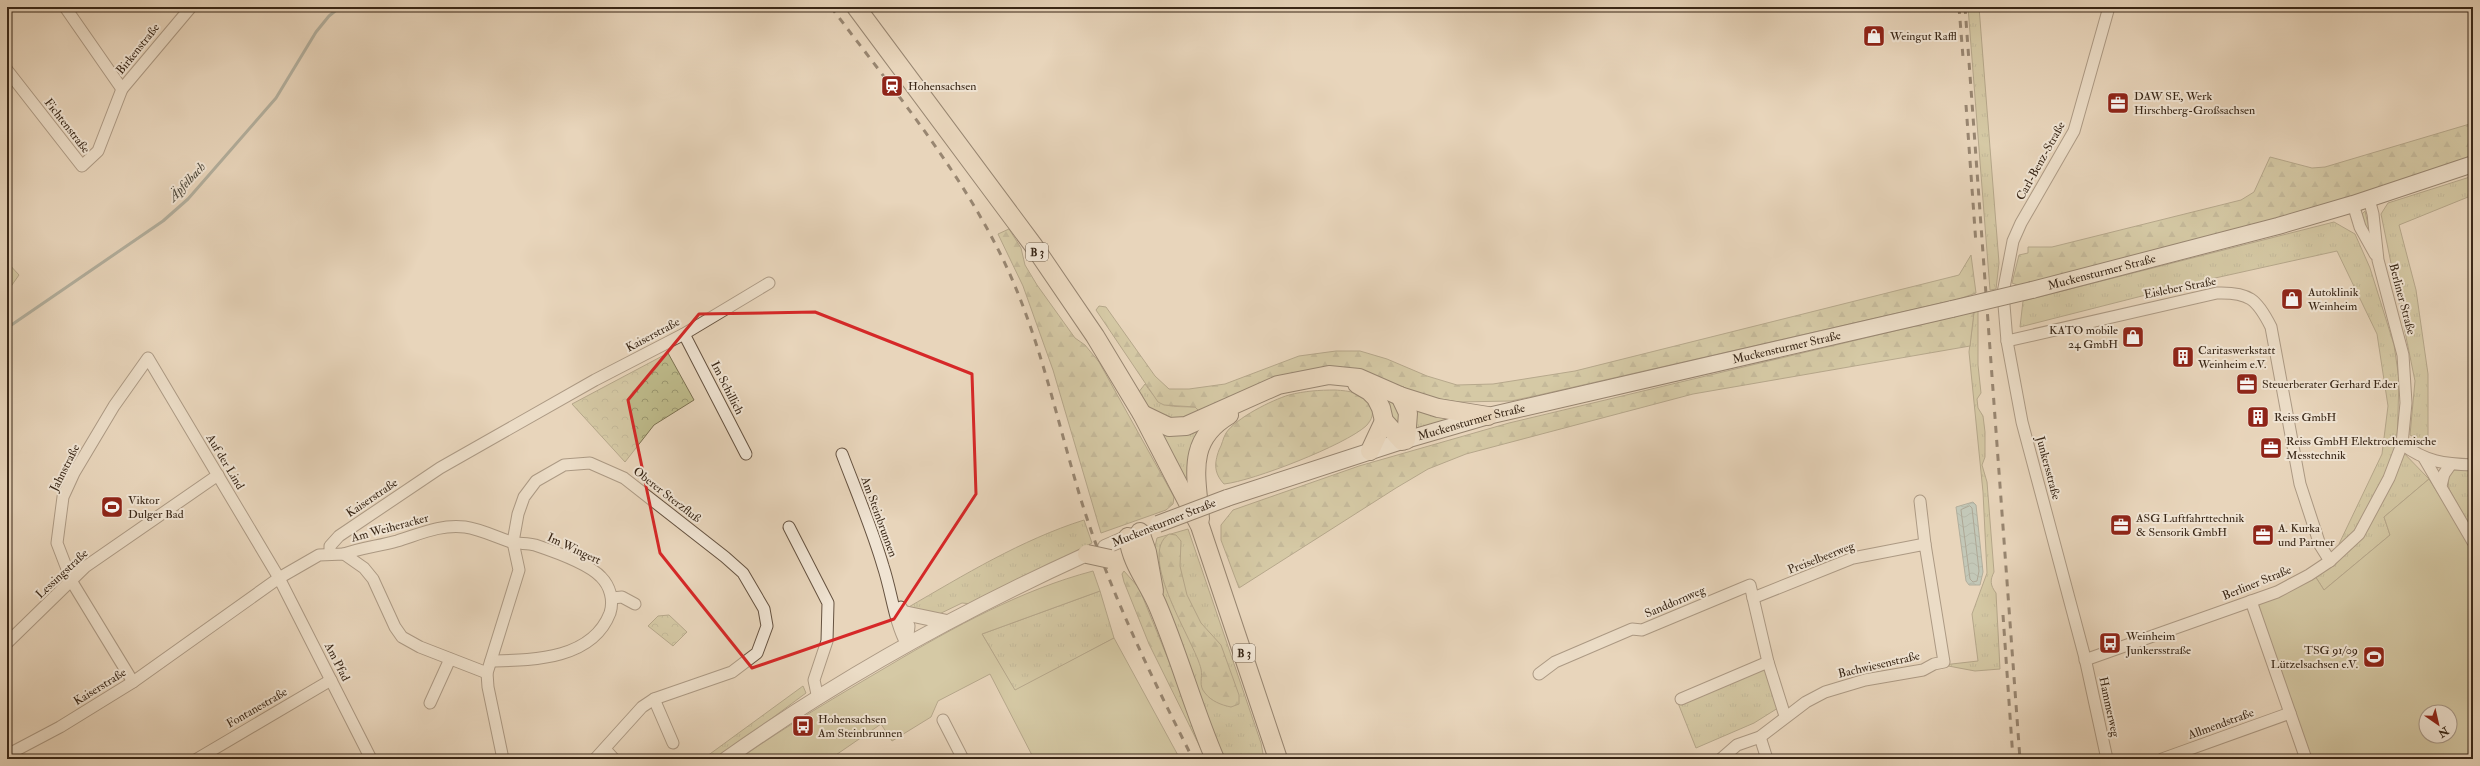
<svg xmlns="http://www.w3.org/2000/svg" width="2480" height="766" font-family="'IM FELL Double Pica',serif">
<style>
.grass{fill:url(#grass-tufts);stroke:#7c7151}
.forest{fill:url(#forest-firs);stroke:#7c7151}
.park{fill:url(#park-crowns);stroke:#7c7151}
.garden{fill:#bebb8b;stroke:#7c7151;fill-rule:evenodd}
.water{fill:url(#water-waves);stroke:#717e75}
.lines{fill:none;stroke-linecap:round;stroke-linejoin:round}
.shore{stroke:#687066;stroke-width:1}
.stream{stroke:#717e75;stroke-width:3}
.minor-casing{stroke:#655240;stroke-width:13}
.tertiary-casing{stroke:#655240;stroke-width:16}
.secondary-casing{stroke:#392717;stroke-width:18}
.primary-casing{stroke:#392717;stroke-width:20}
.minor{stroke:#f0e4d3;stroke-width:11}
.tertiary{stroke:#f0e4d3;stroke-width:14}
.secondary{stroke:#f0e4d3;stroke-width:16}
.primary{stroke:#e8d5bb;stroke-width:18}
.rail{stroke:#392717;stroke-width:3;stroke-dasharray:7 7;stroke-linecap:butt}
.secondary-bridge-casing{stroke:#392717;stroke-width:18;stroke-linecap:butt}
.primary-bridge-casing{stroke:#392717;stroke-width:20;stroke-linecap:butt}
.secondary-bridge{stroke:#f0e4d3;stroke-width:16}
.primary-bridge{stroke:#e8d5bb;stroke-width:18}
.marked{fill:none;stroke:#d62828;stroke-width:3;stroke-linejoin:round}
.labels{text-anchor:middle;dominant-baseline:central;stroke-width:4;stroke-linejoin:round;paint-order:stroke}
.shield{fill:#f0e4d3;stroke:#70604f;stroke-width:1}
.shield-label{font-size:11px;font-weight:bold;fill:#392717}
.poi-label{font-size:12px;fill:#392717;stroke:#f0e4d3;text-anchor:start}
.street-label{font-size:12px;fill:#392717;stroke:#f0e4d3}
.water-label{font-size:13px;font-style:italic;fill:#504b3e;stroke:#f0e4d3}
</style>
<defs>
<pattern id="grass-tufts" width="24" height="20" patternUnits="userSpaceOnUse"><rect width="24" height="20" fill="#bebb8b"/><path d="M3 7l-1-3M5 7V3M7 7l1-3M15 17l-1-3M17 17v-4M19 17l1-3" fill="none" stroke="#9b9871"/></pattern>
<pattern id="forest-firs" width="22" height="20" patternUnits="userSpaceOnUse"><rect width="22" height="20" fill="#bebb8b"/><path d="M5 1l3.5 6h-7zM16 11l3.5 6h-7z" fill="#9b9871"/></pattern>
<pattern id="park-crowns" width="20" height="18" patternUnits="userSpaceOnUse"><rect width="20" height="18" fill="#bebb8b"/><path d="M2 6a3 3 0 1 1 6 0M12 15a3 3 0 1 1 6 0" fill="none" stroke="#9b9871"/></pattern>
<pattern id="water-waves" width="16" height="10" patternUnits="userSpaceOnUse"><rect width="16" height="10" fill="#97b8b4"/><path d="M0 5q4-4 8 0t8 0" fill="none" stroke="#7c9691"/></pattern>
</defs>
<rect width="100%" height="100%" fill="#e8d5bb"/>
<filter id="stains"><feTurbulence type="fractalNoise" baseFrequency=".005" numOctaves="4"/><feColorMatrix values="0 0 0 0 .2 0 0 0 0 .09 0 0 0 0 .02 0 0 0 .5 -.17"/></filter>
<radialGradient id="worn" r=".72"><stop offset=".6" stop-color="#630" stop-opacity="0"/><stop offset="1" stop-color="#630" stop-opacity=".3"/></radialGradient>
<g class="grass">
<polygon points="1968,7 1979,7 1999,263 1996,289 1990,290"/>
<polygon points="2473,176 2473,195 2399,225 2416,290 2428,374 2428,444 2410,435 2415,381 2381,214 2388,203"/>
<polygon points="2365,211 2371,238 2369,238 2362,214"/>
<polygon points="2334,222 2355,234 2370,268 2394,345 2399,379 2397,446 2429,479 2384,517 2390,535 2324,590 2315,576 2346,550 2339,544 2382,454 2388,406 2377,334 2337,251 2197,282 2020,327 2023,301"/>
<path d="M1978,311v54l3,28 -4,6 1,9 5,8 2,16v25l-3,8 5,17 7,90c-4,8 -4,13 2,21l4,76 -25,2 -32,-6 35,-4 -6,-47 15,-41 -4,-81 -14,-140 5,-40z"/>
<path d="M1145,384c18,25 20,22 50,23l8,8 -24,8 -32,-13 -9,-17z"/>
<polygon points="1380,395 1396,400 1400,409 1401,431"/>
<polygon points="1408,403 1466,417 1412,433"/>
<polygon points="1201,426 1193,497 1157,428"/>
<polygon points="2453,470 2473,470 2473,531 2449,489 2448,478"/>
<path d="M1084,520l8,23 -120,61 -10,-1 -27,13 -28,-8c57,-33 114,-68 177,-88z"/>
<polygon points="1188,529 1261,743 1264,759 1221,759 1159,586 1153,555 1157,538"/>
<polygon points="1100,591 1114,638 1015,691 982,634"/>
<polygon points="1761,669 1768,672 1778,708 1754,723 1696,748 1678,703"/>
<polygon points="803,686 806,693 717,759 703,759"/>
</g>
<g class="forest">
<path d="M2473,123v33c-41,14 -82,29 -123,42 -109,33 -220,59 -330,88l-8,-3 7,-28 9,-2v-6h24l189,-47 13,-8 16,-35 42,11 13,-1z"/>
<polygon points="1009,229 1021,248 1025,265 1037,285 1075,338 1085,345 1099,362 1174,497 1173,504 1166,510 1101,533 1053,370 1023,286 998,234"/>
<polygon points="1971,255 1976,293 1959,299 1539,395 1511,401 1458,402 1435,398 1352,372 1203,415 1195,407 1164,405 1158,402 1096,310 1099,306 1106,307 1155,376 1169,389 1189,389 1225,384 1299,356 1336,351 1360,351 1387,359 1427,376 1457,385 1493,384 1575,371 1959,275"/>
<polygon points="1974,312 1970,346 1693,394 1466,454 1428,469 1396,488 1239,588 1221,540 1221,525 1233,510 1359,466 1509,423"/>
<path d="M1335,390c15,1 26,2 35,15 5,7 2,15 -4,21 -21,19 -113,55 -142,58 -10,-11 -10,-20 -5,-34 3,-5 4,-12 7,-17 10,-15 46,-33 63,-38 15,-4 31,-5 46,-5z"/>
<path d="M1169,534l7,1 5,6 -1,25 7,29 14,28 20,22 18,50v9l-8,3c-10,-2 -20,-6 -26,-14 -7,-8 -2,-15 -4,-24 -6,-27 -65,-113 -32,-135z"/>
<polygon points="1124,571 1139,588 1206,752 1206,759 1149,644 1124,582 1122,574"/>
</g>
<g class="park">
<polygon points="668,353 694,400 654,425 625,462 572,404"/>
<polygon points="669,615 687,632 673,646 648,626 658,616"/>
</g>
<g class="garden">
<polygon points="7,262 19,275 7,292"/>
<path d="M2429,479l44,71v209h-162l-54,-156 58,-27 9,14 66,-55 -6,-18zM2426,712h24v24h-24z"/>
<path d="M1093,571l7,20 -118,43 33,56 99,-52 66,121h-146l-44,-85 -52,27 -7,16 -39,24 -11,-17 -51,35h-91c49,-34 100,-64 151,-94 64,-38 131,-75 203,-94z"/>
</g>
<polygon class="water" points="1973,502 1976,505 1983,572 1980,585 1969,585 1966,581 1956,507"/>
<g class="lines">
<polygon class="shore" points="1970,506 1972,508 1979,571 1977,581 1973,582 1970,579 1961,510"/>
<polyline class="stream" points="7,328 163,221 188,199 276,98 316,32 329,16 340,7"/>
<g class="minor-casing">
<g id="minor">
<polyline points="65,7 122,89"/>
<polyline points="7,70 82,166 98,151 122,89 191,7"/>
<polyline points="2353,204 2360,227 2375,254"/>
<polyline points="684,334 746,454"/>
<path d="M2007,341l210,-48c32,-1 40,6 54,34l29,157 20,61 10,16"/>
<path d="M2402,444c24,18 42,20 71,21"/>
<path d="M842,454c14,37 30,74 41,112 9,27 11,55 24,79"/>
<polyline points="2424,458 2473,542"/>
<polyline points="2441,486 2444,474 2451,464"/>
<polyline points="1920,501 1925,544"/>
<polyline points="789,527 828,603 827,641 814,680 818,699"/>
<polyline points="330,554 330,546 339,536 440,468 595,380 684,334 769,283"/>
<path d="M344,554c17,-6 35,-8 53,-13 23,-7 43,-17 68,-14 15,2 31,10 46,15 8,2 16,1 24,3 18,6 53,18 66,32 9,9 13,23 9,36 -18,47 -78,47 -119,48"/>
<polyline points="612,598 622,597 635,604"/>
<polyline points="2251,601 2306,759"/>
<polyline points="901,607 909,626 907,645"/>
<polyline points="7,643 85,567 218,475"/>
<polyline points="2085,660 2277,592 2309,575 2330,561 2359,534 2389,478 2402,444 2406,403 2403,355 2378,260 2373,214 2369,199"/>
<polyline points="1539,674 1555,662 1632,629 1642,630 1750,585 1768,662 1785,716"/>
<polyline points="133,682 72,582 57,543 63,497 74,473 114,406 148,358 279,578 371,759"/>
<polyline points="654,699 673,743"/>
<polyline points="1681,699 1768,662"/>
<polyline points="430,703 450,659"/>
<polyline points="943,720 963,759"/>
<polyline points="1760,737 1767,759"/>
<polyline points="605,749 614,759"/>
<polyline points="7,755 60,727 133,682 279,578 319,555 344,554 364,568 373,579 395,627 402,637 420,647 487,673"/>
<polyline points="197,759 331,680"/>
<polyline points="503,759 488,687 487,673 519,570 513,542 518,514 524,497 536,481 564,465 590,463 624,478 725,557 743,573 764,609 767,626 757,653 732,672 654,699 642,707 595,759"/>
<polyline points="1721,759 1737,745 1760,737 1806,702 1825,692 1865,680 1923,670 1934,664 1944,662 1925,544 1853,558 1753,598"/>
<polyline points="2107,759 2085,658 2022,422 2007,341 2003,293 2013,241 2021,223 2074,131 2109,7"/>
<polyline points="2162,759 2290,713"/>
</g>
</g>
<g class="tertiary-casing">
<g id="tertiary">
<polyline points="1105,547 1128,537"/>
<polyline points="904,613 947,622"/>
<path d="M726,759c112,-80 236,-148 361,-205"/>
</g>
</g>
<g class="secondary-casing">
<g id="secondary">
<path id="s1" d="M2032,290l246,-64 75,-22 120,-40"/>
<path id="s2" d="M1227,498l175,-57 86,-25 464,-107"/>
</g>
</g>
<g class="primary-casing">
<g id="primary">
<polyline points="856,7 1033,245 1095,336 1142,414 1200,526 1278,759"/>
<polyline points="1357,384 1369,391 1376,398 1381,408 1384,421 1402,441"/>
<polyline points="1400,396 1408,413 1406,440"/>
<polyline points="1142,414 1169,427 1186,426 1278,385 1329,375 1359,378 1400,396 1438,408 1488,416"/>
<polyline points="1370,451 1384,421"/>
<path d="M1200,519c-3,-42 -15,-78 29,-104"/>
<polyline points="1140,532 1147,552 1154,591"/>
<path d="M1128,537c4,28 18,42 29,67 22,51 36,104 58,155"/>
</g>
</g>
<use href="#minor" class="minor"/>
<use href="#tertiary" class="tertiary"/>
<use href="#secondary" class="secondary"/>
<use href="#primary" class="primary"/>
<g class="rail">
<path d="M831,7c63,84 133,167 177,263 34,75 50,155 74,233 28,89 69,173 111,256"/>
<polyline points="1959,7 1963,57"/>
<polyline points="1965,7 2020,759"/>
<polyline points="1966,105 1976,244"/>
<polyline points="2003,615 2013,759"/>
</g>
<g class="secondary-bridge-casing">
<g id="secondary-bridge">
<polyline points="1952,309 2032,290"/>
<polyline points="1158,524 1227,498"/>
</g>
</g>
<g class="primary-bridge-casing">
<polyline id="primary-bridge" points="1087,554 1110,559"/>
</g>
<use href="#secondary-bridge" class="secondary-bridge"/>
<use href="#primary-bridge" class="primary-bridge"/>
</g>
<path d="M0 0H2480V766H0ZM815,312l157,62 4,120 -82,125 -142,49 -92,-115 -32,-153 71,-86z" fill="#e8d5bb" fill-opacity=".55" fill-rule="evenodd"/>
<path class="marked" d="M815,312l157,62 4,120 -82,125 -142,49 -92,-115 -32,-153 71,-86z"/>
<defs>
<g id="shop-square" transform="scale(1.15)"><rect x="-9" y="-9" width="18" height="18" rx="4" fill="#8f2418" stroke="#f0e4d3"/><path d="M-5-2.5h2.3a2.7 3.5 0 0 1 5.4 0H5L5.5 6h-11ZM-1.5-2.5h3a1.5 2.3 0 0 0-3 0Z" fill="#fff"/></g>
<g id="station-square" transform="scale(1.15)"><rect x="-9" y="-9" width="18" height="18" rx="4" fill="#8f2418" stroke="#f0e4d3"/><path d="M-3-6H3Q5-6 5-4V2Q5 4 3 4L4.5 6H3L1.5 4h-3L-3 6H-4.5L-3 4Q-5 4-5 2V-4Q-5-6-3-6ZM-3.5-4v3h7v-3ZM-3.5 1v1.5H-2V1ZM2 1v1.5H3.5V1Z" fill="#fff"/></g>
<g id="office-square" transform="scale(1.15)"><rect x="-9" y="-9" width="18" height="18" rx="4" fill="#8f2418" stroke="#f0e4d3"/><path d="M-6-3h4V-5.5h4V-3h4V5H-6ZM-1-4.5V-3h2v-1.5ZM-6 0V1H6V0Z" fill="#fff"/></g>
<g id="building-square" transform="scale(1.15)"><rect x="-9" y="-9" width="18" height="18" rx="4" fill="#8f2418" stroke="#f0e4d3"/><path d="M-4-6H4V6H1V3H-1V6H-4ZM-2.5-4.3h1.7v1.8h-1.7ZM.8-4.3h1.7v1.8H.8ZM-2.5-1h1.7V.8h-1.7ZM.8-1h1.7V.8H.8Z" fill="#fff"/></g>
<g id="stadium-square" transform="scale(1.15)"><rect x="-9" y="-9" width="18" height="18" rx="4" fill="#8f2418" stroke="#f0e4d3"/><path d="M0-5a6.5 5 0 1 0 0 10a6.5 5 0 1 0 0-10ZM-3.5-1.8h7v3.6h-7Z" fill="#fff"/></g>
<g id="bus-square" transform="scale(1.15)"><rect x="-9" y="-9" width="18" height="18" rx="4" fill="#8f2418" stroke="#f0e4d3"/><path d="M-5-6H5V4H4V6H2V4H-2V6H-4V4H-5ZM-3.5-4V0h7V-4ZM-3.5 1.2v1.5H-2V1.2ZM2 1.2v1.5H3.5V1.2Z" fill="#fff"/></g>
</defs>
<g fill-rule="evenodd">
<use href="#shop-square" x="1874" y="36"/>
<use href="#station-square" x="892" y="86"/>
<use href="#office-square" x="2118" y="103"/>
<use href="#shop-square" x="2292" y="299"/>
<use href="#shop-square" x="2133" y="337"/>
<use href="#building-square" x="2183" y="357"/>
<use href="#office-square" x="2247" y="384"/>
<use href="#building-square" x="2258" y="417"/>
<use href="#office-square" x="2271" y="448"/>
<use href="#stadium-square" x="112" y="507"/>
<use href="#office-square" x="2121" y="525"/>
<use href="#office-square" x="2263" y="535"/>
<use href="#bus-square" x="2110" y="643"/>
<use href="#stadium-square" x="2374" y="657"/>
<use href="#bus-square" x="803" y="726"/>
</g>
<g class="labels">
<g class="shield">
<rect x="1026" y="243" width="22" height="18" rx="3"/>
<rect x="1233" y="644" width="22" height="18" rx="3"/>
</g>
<g class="shield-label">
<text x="1037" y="252">B 3</text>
<text x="1244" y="653">B 3</text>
</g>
<g class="poi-label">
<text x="1890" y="36">Weingut Raffl</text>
<text x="908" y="86">Hohensachsen</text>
<text x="2134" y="96">DAW SE, Werk<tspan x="2134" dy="14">Hirschberg-Großsachsen</tspan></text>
<text x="2308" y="292">Autoklinik<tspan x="2308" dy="14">Weinheim</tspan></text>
<text x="2118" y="330" text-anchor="end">KATO mobile<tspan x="2118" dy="14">24 GmbH</tspan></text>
<text x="2198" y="350">Caritaswerkstatt<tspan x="2198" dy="14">Weinheim e.V.</tspan></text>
<text x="2262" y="384">Steuerberater Gerhard Eder</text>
<text x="2274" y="417">Reiss GmbH</text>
<text x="2286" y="441">Reiss GmbH Elektrochemische<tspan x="2286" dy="14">Messtechnik</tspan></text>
<text x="128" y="500">Viktor<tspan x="128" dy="14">Dulger Bad</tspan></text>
<text x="2136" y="518">ASG Luftfahrttechnik<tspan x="2136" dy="14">&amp; Sensorik GmbH</tspan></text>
<text x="2278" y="528">A. Kurka<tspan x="2278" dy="14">und Partner</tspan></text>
<text x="2126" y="636">Weinheim<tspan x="2126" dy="14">Junkersstraße</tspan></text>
<text x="2358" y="650" text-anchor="end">TSG 91/09<tspan x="2358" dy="14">Lützelsachsen e.V.</tspan></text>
<text x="818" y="719">Hohensachsen<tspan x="818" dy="14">Am Steinbrunnen</tspan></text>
</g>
<g class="street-label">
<text transform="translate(138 49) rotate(-51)">Birkenstraße</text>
<text transform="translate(67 126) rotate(52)">Fichtenstraße</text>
<text transform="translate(2041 161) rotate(-61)">Carl-Benz-Straße</text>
<text stroke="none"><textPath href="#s1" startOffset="72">Muckensturmer Straße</textPath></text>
<text transform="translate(2180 288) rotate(-11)">Eisleber Straße</text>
<text transform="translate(2402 299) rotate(75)">Berliner Straße</text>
<text transform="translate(653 335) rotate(-28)">Kaiserstraße</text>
<text stroke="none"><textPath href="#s2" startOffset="580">Muckensturmer Straße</textPath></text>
<text transform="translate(727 388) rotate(63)">Im Schillich</text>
<text stroke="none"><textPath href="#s2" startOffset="256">Muckensturmer Straße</textPath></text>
<text transform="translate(225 462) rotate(59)">Auf der Lind</text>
<text transform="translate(65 468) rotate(-63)">Jahnstraße</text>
<text transform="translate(2048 468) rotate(75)">Junkersstraße</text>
<text transform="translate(667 495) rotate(38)">Oberer Sterzfluß</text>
<text transform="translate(372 498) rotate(-34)">Kaiserstraße</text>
<text transform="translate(879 517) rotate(70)">Am Steinbrunnen</text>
<text transform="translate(1164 523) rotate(-22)">Muckensturmer Straße</text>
<text transform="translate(390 528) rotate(-15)">Am Weiheracker</text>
<text transform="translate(574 549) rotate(25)">Im Wingert</text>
<text transform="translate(1821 558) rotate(-21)">Preiselbeerweg</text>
<text transform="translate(62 574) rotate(-43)">Lessingstraße</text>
<text transform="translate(2257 583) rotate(-22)">Berliner Straße</text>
<text transform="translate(1675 602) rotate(-23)">Sanddornweg</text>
<text transform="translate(337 662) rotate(63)">Am Pfad</text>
<text transform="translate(1879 665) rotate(-13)">Bachwiesenstraße</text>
<text transform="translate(100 687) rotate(-32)">Kaiserstraße</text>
<text transform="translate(2109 707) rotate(78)">Hammerweg</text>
<text transform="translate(257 708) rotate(-30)">Fontanestraße</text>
<text transform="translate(2221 724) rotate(-20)">Allmendstraße</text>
</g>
<g class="water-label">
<text transform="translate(187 182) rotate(-47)">Äpfelbach</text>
</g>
</g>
<rect width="2480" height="766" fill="none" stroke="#e8d5bb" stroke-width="24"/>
<rect x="8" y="8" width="2464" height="750" fill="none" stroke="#392717" stroke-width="2"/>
<rect x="12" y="12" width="2456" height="742" fill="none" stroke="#392717"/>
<g transform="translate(2438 724) rotate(146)"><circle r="19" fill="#f0e4d3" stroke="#a79888"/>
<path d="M0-3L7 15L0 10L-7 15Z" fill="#8f2418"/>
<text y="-6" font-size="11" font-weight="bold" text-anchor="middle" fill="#392717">N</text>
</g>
<rect width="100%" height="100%" filter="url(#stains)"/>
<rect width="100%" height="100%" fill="url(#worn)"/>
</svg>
